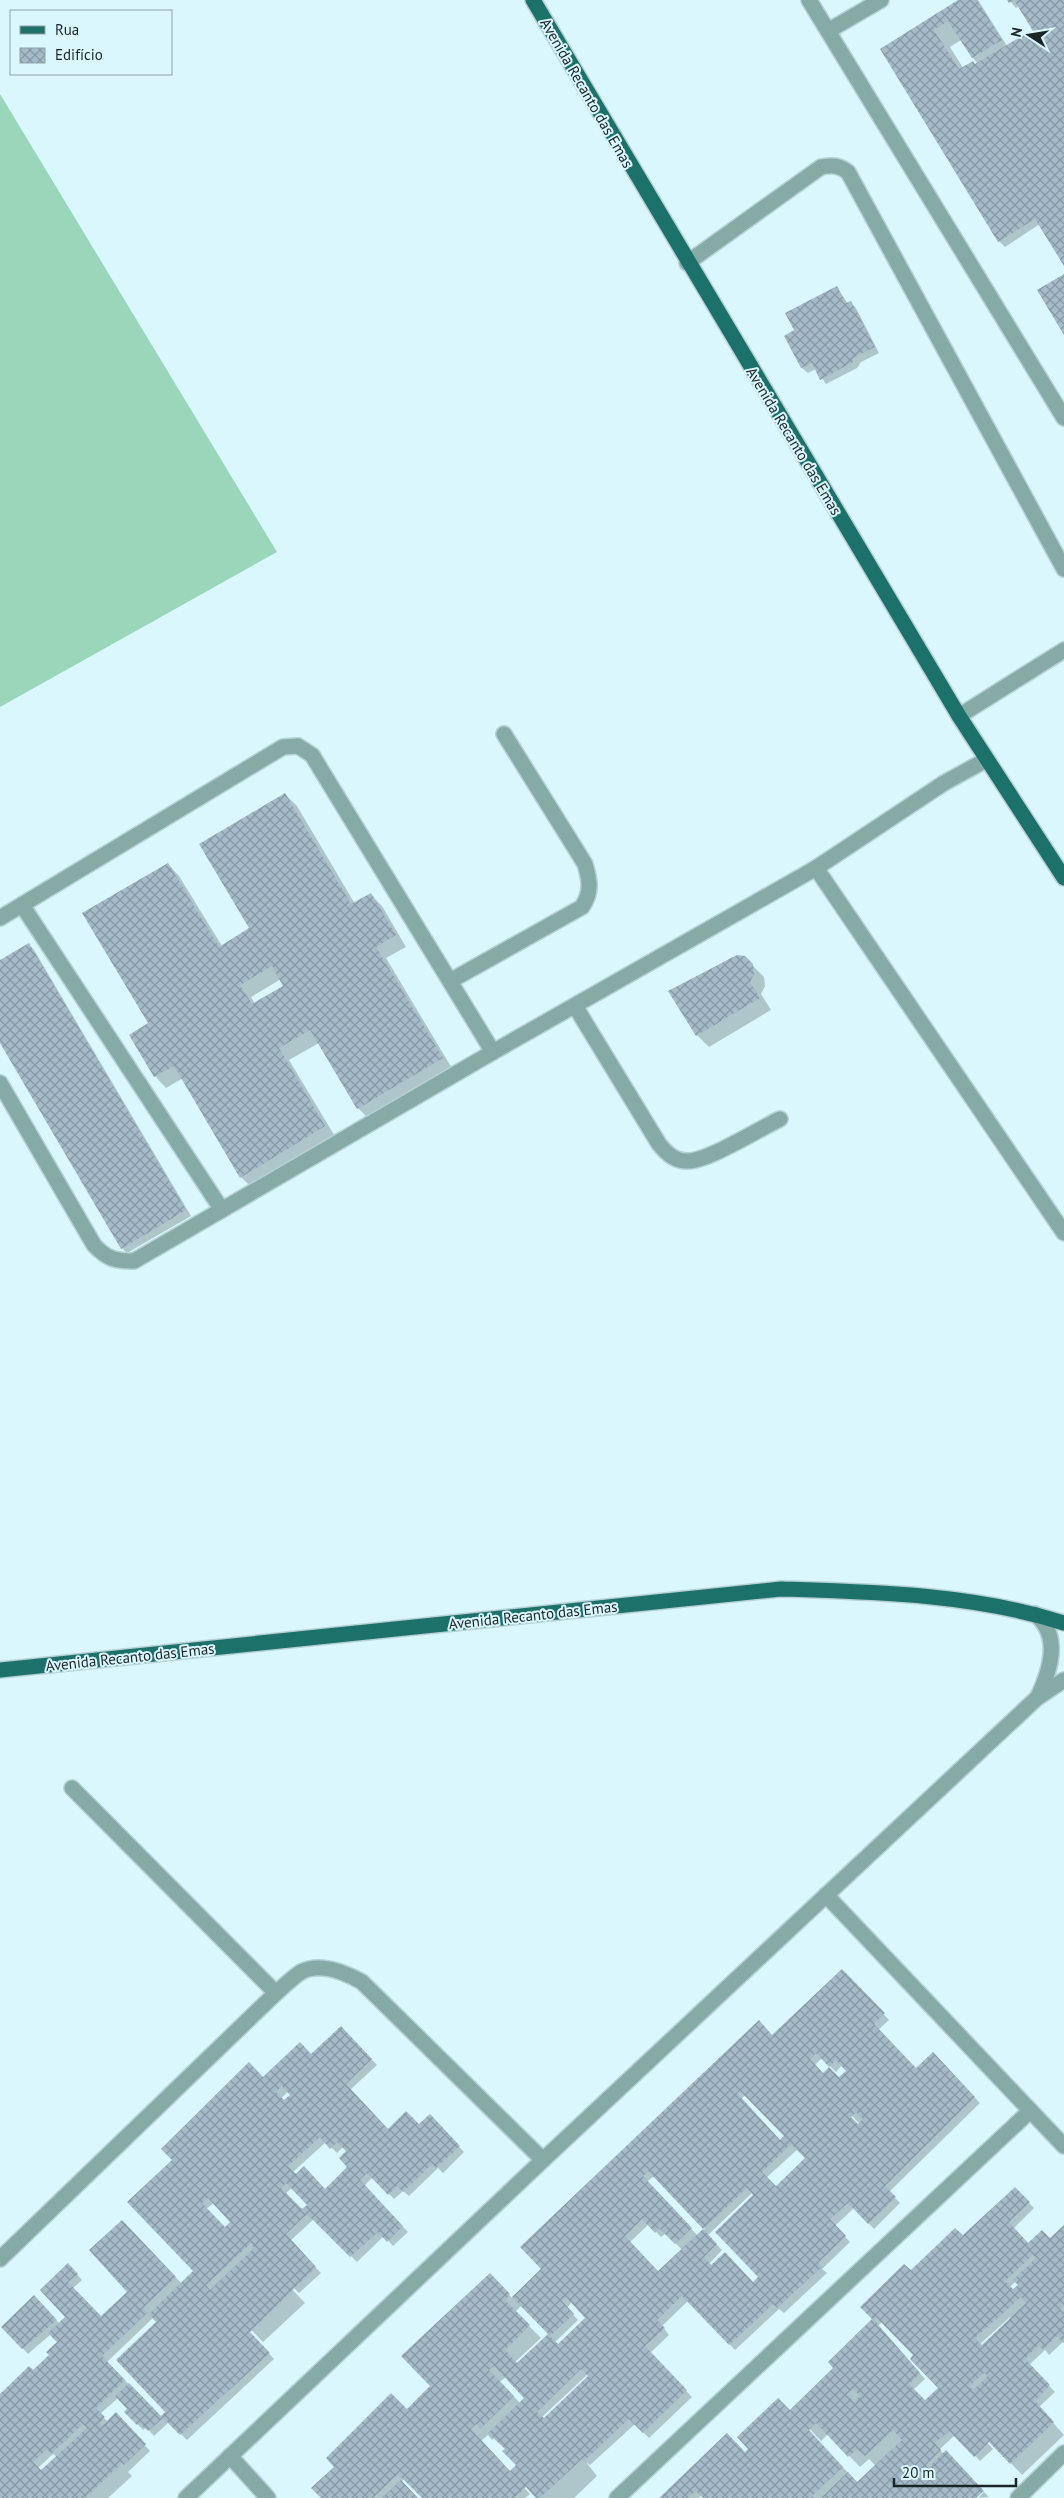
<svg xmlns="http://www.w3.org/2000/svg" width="1064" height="2498" font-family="'PT Sans',sans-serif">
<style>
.garden{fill:#9ad7ba}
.shadow{fill:#0003;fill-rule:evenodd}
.building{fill:url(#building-cross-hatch);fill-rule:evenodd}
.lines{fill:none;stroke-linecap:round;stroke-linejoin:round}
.minor-casing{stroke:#b7d1d6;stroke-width:18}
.major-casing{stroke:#b7d1d6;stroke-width:18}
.minor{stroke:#86aba7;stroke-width:15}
.major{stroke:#1d716b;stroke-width:15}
.labels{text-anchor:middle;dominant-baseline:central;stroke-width:4;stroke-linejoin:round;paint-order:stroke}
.street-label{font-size:15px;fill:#1a2527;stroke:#daf7fd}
</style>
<defs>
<pattern id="building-cross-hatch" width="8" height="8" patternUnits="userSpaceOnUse" patternTransform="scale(1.25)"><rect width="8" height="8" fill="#a6bbc9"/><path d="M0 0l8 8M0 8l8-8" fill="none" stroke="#8698a3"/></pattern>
</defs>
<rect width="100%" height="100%" fill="#daf7fd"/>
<polygon class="garden" points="0,94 277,552 0,707"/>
<g class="shadow">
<path d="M960,0h18l29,46 20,-12 6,6 5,-3 -19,-31 -3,2 -7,-8h55v263l-24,-39 -35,23 -6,-6 -118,-192zM961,40l12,18 5,6 -15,4 -13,-21z"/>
<polygon points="837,288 848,304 850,302 856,308 879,353 861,362 857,368 826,384 816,369 808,373 802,368 786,336 796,331"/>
<path d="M285,794l12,12 58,98 15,-10 12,12 24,41 -20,11 67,112 -84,49 -11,-11 -39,-65 -30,17 47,78 -84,50 -11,-11 -58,-99 -17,10 -11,-12 -5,-52 18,-160 11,12 43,70 29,-17zM281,979l4,8 -30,17 -4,-7z"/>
<polygon points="28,944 34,950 191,1216 127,1253 122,1248 0,1041 0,961"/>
<polygon points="733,957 745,958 764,977 765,986 761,994 771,1010 709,1047 697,1035 670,991"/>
<path d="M842,1970l47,50 -11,10 38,39 17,-15 47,49 -91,89 11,11 -26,26 -20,-21 -19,18 15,16 -28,27 5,4 -43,40 -5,-4 -44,41 -47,-49 -26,25 7,9 -19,18 42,44 -43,41 -14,-14 -45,41 -4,-3 11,14 -23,22h-36l-31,-48 -12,-13 -3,3 -4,-5 -7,6 49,53 -5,4h-101l-19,-20 -4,4 15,16h-94l110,-112 58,-111 22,23 260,-262zM822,2058l14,14 6,-7 6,6 -9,8 -16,-5 -8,-9zM746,2095l40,41 -5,5 -40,-42zM833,2097l27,27 -2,2zM798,2149l9,9 -31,30 -10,-10zM654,2176l51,53 -7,7 -51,-54zM753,2192l2,3 5,82 -7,7 -44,-20 13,-14 -14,-15zM649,2224l12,13 5,-4 16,17 -24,23 -29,-30zM572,2302l15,16 -29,27 -3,-3 23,-22 -11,-12zM522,2305l28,29 -32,30 -3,-2 26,-24 -26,-26zM588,2374l2,2 -46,44 -2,-3zM506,2377l20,21 -5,6 -21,-22z"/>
<path d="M341,2028l36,37 -27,25 38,40 30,-4 12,-10 34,36 -21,21 -5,-5 -29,28 -6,-5 -9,8 -21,-22 -9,9 44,46 -15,14 -9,-10 -27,26 -43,-43 -24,22 31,32 -22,20 -8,-8 -2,1 16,17 -42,39 -29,-30 -2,2 42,45 -87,81 -18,-18 -15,14 -8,-9 -3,3 -17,-18 3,-3 -11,-11 -18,16 8,8 14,-2 28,31 -22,21 4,4 -24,22h-108v-103l33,-23 17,-17 9,-13 -8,-8 -23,20 -25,-27 31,-30 26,27 7,-7 1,-53 14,16 -9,8 28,30 28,-26 -7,-71 60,63 13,-13 -66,-69 135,-123 47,-24zM289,2091l3,4 -7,7 -4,-4zM326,2142l11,11 6,-6 5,5 1,15 -24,23 -32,-18zM293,2187l16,18 -7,6 -16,-18zM214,2203l18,19 -7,6 -19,-19zM154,2317l4,5 9,90 -6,5 -54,-55zM53,2454l4,3 -16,15 -3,-4z"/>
<path d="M1015,2189l19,19 -21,21 16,16 22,-5 13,-13v114l-15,14 -4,-5 -16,15 26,27 -16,15 25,28 -42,40 -56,-60 -2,2 29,32 -13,12 -25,-26 -15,14 34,49h-269l-3,-3 -3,3h-38l84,-45 88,-83 78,-98 52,-35zM1016,2281l4,4 -7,6 -3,-4zM1010,2317l1,2 -29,28 -3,-2zM882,2322l32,33 25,33 -14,14 -12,-12 12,-11 -47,-53zM807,2426l14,15 7,-7 32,33 9,-8 7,7 -18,17 -53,-55z"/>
<polygon points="984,2492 989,2497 978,2498"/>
</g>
<g class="building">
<polygon points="958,0 977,0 1002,40 972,58 948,21 934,30 959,69 973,61 975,64 1027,33 1031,39 1036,36 1014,0 1009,3 1007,0 1064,0 1064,266 1035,219 998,242 880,49"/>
<polygon points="1064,274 1064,335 1037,290"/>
<polygon points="837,286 846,303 851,301 875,347 855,357 852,360 853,362 820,380 812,363 801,368 784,336 794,330 785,313"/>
<path d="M285,793l66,111 20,-11 25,42 -20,12 67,111 -86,51 -47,-79 -31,18 46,78 -85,52 -66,-112 -20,11 -25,-42 19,-12 -66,-110 86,-50 51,84 30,-19 -50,-84zM272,966l11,20 -31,18 -12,-19z"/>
<polygon points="29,943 186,1210 121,1249 0,1043 0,960"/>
<polygon points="737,955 745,956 753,964 754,974 750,982 760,998 696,1036 668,991"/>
<path d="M842,1969l43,44 -11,11 42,44 17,-16 42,45 -90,89 11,11 -28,27 -20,-21 -18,16 16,17 -28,27 4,4 -45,41 -4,-4 -44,41 -47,-49 -25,24 8,8 -20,18 42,44 -44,43 -14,-14 -45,42 -2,-2 -42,39h-4l-10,-11 -12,11h-92l-24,-24 -25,24h-52l-10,-10 23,-21 -8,-9 65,-65 16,16 23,-23 -29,-30 89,-83 20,21 -5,6 25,25 -25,25 12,13 31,-29 -36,-37 29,-28 -21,-22 239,-227 13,15zM816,2053l13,14 7,-7 10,11 -7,6 -10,-10 -6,6 -13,-14zM740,2091l44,45 -4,4 -43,-47zM856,2112l7,7 -5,5 -7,-7zM791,2144l14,14 -29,28 -14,-14zM648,2171l55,58 -45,42 -33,-35 17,-17 13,14 4,-5 16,16 17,-16 -49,-52zM747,2188l6,7 -38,37 43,45 -5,5 -28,-30 -14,13 -7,-8 13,-13 -14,-15zM566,2297l19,21 -27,26 -8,-8 24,-22 -12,-13zM494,2366l30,32 -36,35 17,16 -3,2 14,14 -6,6 -39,-42 5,-5 4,5 34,-33 -25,-26zM581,2369l7,7 -44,42 -7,-6z"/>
<path d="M341,2026l31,33 -26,25 42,45 18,-18 13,13 11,-10 30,32 -24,22 -4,-4 -29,28 -6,-6 -9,9 -21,-22 -7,7 43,46 -16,16 -9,-10 -28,25 -43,-43 -21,20 30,33 -66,65 20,21 -90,82 -17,-17 -15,13 -9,-8 -2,2 -13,-13 3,-3 -12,-13 14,-13 32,33 4,-4 -49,-52 40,-38 -7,-8 44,-43 -66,-69 45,-42 -11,-11 88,-87 14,15 37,-35 11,12zM282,2086l8,9 -6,5 -8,-8zM320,2137l10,12 7,-7 9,9 -7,7 8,9 -22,22 -21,-23 -8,8 -8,-8zM286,2183l21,22 -5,4 -21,-21zM208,2198l22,24 -5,5 -23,-24zM251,2243l3,5 -44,42 -4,-5z"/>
<path d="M1015,2187l15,15 -21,20 19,21 14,-13 8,8 14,-13v80l-4,4 3,3 1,-2v33l-7,-7 -14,14 -4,-5 -16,16 2,2 2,-2 23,24 -15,16 19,21 -44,42 -21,-22 -15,15 -25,-26 -14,12 6,7 -15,15 2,3 18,-18 38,41 -8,7h-155l27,-26 9,10 45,-42 -9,-10 -28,26 -8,-7 -9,8 -32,-34 -7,7 34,37 -31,29 2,2h-111l-7,-7 -8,7h-29l68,-65 18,19 3,-3 -11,-12 41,-39 12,12 43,-42 -5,-6 44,-43 -12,-12 44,-43 7,6 44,-42 8,7zM1033,2255l3,3 -23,22 5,5 -5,4 -8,-8zM1021,2297l5,6 -44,42 -7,-7zM876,2317l37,38 -3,4 28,29 -13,12 -16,-16 11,-11 -46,-53zM984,2373l4,3 -15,14 -4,-4zM853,2389l7,7 -6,6 -7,-8z"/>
<path d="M122,2220l54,57 -33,31 4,5 -45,43 23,24 -29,28 9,9 -5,6 2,3 14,-14 30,32 -22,21 -2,-2 -37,35h-85v-104l29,-28 4,4 16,-15 -3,-3 11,-10 -9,-9 17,-16 -25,-27 28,-27 10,11 -10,8 33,34 26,-24 -38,-42zM83,2424l4,4 -46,42 -8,-8 14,-13 4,5z"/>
<polygon points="34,2295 57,2320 22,2349 1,2327"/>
<polygon points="401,2480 418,2498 382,2498"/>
</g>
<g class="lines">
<g class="minor-casing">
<g id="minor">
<polyline points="809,0 1064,418"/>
<polyline points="828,31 881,0"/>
<path d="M687,263l134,-96c11,-2 18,-2 27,5l216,397"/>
<polyline points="959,716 1064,650"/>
<polyline points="816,868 1064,1233"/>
<polyline points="22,905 222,1210"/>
<polyline points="0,918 283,747 298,746 312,755 493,1052"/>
<path d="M450,981l132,-74c10,-15 8,-26 3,-43l-81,-130"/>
<path d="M575,1006l84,138c7,9 16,18 29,17 20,0 71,-32 92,-42"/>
<path d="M0,1083l94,162c13,14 21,16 40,16l359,-209 323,-184 128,-85 42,-23"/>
<path d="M1035,1614c27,22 15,57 3,83"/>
<polyline points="72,1788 276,1993"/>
<polyline points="826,1895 1064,2146"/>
<path d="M0,2259l276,-266c8,-7 16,-15 25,-21 19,-10 45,1 61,10l181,178"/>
<polyline points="230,2456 268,2498"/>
<polyline points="186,2498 543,2160 1037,1698 1064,1680"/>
<polyline points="617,2498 1030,2111"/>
<polyline points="1018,2498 1064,2453"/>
</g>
</g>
<g class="major-casing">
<g id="major">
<polyline points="533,0 959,716 1064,878"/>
<path d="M0,1670l781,-81c94,3 192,5 283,34"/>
</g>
</g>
<use href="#minor" class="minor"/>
<use href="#major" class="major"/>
</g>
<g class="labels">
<g class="street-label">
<text transform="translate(587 93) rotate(60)">Avenida Recanto das Emas</text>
<text transform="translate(794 441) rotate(59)">Avenida Recanto das Emas</text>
<text transform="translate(533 1615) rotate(-6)">Avenida Recanto das Emas</text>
<text transform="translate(130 1657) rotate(-6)">Avenida Recanto das Emas</text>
</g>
</g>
<rect x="10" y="10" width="162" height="65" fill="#daf7fd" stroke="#8da3a7"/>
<rect x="20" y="26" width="25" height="8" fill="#1d716b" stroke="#8da3a7"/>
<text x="55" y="35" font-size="15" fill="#1a2527">Rua</text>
<rect x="20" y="48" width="25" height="15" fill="url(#building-cross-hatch)" stroke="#8da3a7"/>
<text x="55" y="60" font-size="15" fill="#1a2527">Edifício</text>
<g transform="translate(1029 35) rotate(282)" stroke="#daf7fd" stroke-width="4" paint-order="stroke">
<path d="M0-4L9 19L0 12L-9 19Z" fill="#1a2527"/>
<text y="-8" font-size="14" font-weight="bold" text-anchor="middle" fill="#1a2527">N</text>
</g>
<path d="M894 2478v8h122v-8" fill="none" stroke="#1a2527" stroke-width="2.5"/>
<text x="902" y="2478" font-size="15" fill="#1a2527" stroke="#daf7fd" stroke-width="4" paint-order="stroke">20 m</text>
</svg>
